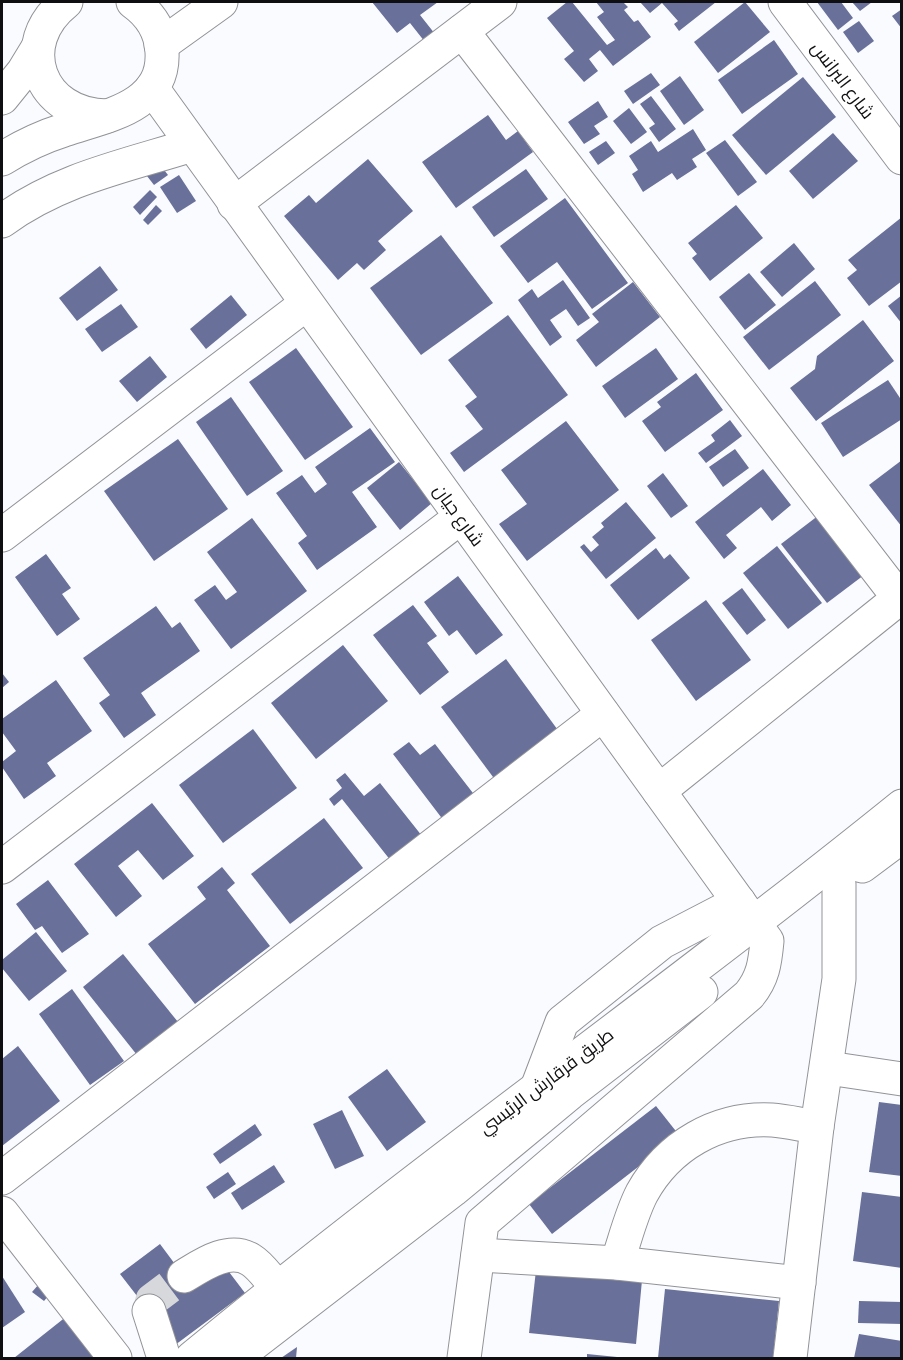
<svg xmlns="http://www.w3.org/2000/svg" width="903" height="1360" font-family="Georgia,Cairo,serif">
<style>
.building{fill:#697099}
.lines{fill:none;stroke-linecap:round;stroke-linejoin:round}
.minor-tunnel{stroke:#d7d8db;stroke-width:33;stroke-dasharray:33 16;stroke-linecap:butt}
.minor-casing{stroke:#929398;stroke-width:35}
.major-casing{stroke:#929398;stroke-width:35}
.minor{stroke:#fff;stroke-width:33}
.major{stroke:#fff;stroke-width:33}
.labels{text-anchor:middle;dominant-baseline:central;stroke-width:5;stroke-linejoin:round;paint-order:stroke}
.street-label{font-size:18px;fill:#0f0f11;stroke:#fff}
</style>
<rect width="100%" height="100%" fill="#fafbff"/>
<g class="building">
<polygon points="372,2 438,2 420,15 435,34 425,42 410,23 397,33"/>
<polygon points="567,2 572,2 607,45 615,40 597,17 604,12 596,2 623,2 628,7 624,10 634,22 638,20 651,37 613,66 600,50 589,59 598,71 584,82 564,59 574,51 547,18"/>
<polygon points="640,2 716,2 679,31 674,24 678,21 662,3 650,13"/>
<polygon points="745,2 770,32 718,73 694,42"/>
<polygon points="817,2 841,2 853,18 838,30"/>
<polygon points="852,2 872,2 860,11"/>
<polygon points="902,9 902,29 892,16"/>
<polygon points="859,21 874,41 858,53 843,32"/>
<polygon points="774,40 798,74 742,114 718,80"/>
<polygon points="651,73 660,85 633,104 624,91"/>
<polygon points="680,76 704,110 684,125 660,91"/>
<polygon points="803,77 836,117 766,175 732,135"/>
<polygon points="651,96 676,129 659,142 649,128 655,124 640,104"/>
<polygon points="598,101 608,117 594,126 600,134 584,144 568,122"/>
<polygon points="629,108 647,132 631,144 613,121"/>
<polygon points="488,115 506,140 518,131 533,152 456,208 422,162"/>
<polygon points="693,129 706,150 692,159 697,167 677,180 672,173 643,192 632,174 638,170 629,156 651,141 658,152"/>
<polygon points="833,133 858,161 813,199 789,171"/>
<polygon points="725,140 757,182 738,196 706,153"/>
<polygon points="606,141 615,153 598,165 589,152"/>
<polygon points="368,159 413,211 378,241 386,250 364,270 357,263 338,280 284,216 309,195 316,203"/>
<polygon points="161,166 168,175 154,185 147,176"/>
<polygon points="526,169 548,199 494,237 472,207"/>
<polygon points="179,175 196,201 177,213 160,187"/>
<polygon points="150,190 157,197 140,215 133,207"/>
<polygon points="565,198 628,283 592,309 557,262 528,283 500,246"/>
<polygon points="156,205 162,211 148,225 143,220"/>
<polygon points="736,205 763,238 710,281 692,258 697,254 688,243"/>
<polygon points="902,217 902,281 869,306 847,278 857,270 848,260"/>
<polygon points="441,235 493,303 421,355 370,288"/>
<polygon points="794,243 815,269 782,297 760,272"/>
<polygon points="100,266 118,290 77,321 59,298"/>
<polygon points="749,273 776,305 745,330 719,297"/>
<polygon points="563,280 590,318 578,326 566,309 550,320 562,337 550,346 518,300 532,289 538,298"/>
<polygon points="815,281 841,315 769,370 743,337"/>
<polygon points="633,282 660,317 596,367 576,340 599,322 592,314"/>
<polygon points="231,295 247,315 206,349 190,329"/>
<polygon points="902,295 902,324 888,306"/>
<polygon points="121,304 138,327 102,352 85,329"/>
<polygon points="508,315 568,395 464,472 450,453 483,429 465,406 477,397 448,360"/>
<polygon points="863,320 894,361 816,421 790,388 815,369 817,356"/>
<polygon points="296,348 353,427 305,460 249,382"/>
<polygon points="656,348 678,379 625,418 602,386"/>
<polygon points="150,356 167,377 137,402 119,381"/>
<polygon points="696,373 723,410 665,452 642,421 661,407 657,402"/>
<polygon points="888,380 902,401 902,419 843,457 821,423"/>
<polygon points="231,397 283,471 247,496 196,422"/>
<polygon points="730,420 742,436 706,463 698,453 715,441 711,435"/>
<polygon points="566,421 619,490 527,561 499,524 527,504 501,470"/>
<polygon points="370,428 395,462 352,492 377,527 317,570 298,543 307,536 276,493 302,475 315,493 327,484 315,467"/>
<polygon points="178,439 228,509 154,561 104,491"/>
<polygon points="735,449 749,468 723,487 709,467"/>
<polygon points="902,460 902,527 869,485"/>
<polygon points="399,462 432,503 400,530 367,488"/>
<polygon points="763,469 791,505 772,521 761,507 726,535 737,548 724,559 695,522"/>
<polygon points="663,473 688,506 671,518 647,486"/>
<polygon points="626,502 656,538 606,579 580,547 584,544 591,552 599,545 592,537 604,527 601,523"/>
<polygon points="823,512 868,572 827,603 781,544"/>
<polygon points="252,518 307,591 231,649 194,600 215,585 226,600 237,592 207,552"/>
<polygon points="777,546 822,603 788,629 743,573"/>
<polygon points="656,548 664,559 670,554 690,578 638,620 610,585"/>
<polygon points="46,554 71,588 62,594 80,619 57,636 15,577"/>
<polygon points="458,576 503,635 476,655 457,630 449,636 424,602"/>
<polygon points="742,588 766,620 747,635 722,603"/>
<polygon points="706,600 751,660 696,701 651,640"/>
<polygon points="413,605 437,636 427,643 449,672 420,695 373,635"/>
<polygon points="156,606 172,628 180,622 200,651 141,693 156,715 124,738 99,703 110,695 83,658"/>
<polygon points="343,645 388,701 316,759 271,703"/>
<polygon points="506,659 560,733 496,781 441,707"/>
<polygon points="2,673 9,682 2,688"/>
<polygon points="56,680 92,731 47,763 56,776 24,799 2,767 2,762 16,751 2,732 2,719"/>
<polygon points="253,729 297,788 223,843 179,785"/>
<polygon points="409,742 420,755 435,744 476,797 444,821 393,754"/>
<polygon points="345,773 364,796 380,783 422,836 391,861 342,799 334,806 329,799 342,788 336,780"/>
<polygon points="152,803 194,856 163,880 138,850 118,866 142,896 116,917 74,864"/>
<polygon points="324,818 363,868 290,924 251,874"/>
<polygon points="222,867 235,883 227,890 270,946 195,1004 148,944 206,899 197,887"/>
<polygon points="48,880 89,934 62,953 42,926 35,930 16,904"/>
<polygon points="36,932 67,971 29,1001 2,968 2,960"/>
<polygon points="123,954 178,1022 137,1055 83,987"/>
<polygon points="72,989 124,1061 90,1085 39,1014"/>
<polygon points="18,1046 60,1101 2,1146 2,1059"/>
<polygon points="387,1069 426,1122 387,1151 348,1097"/>
<polygon points="879,1102 902,1105 902,1176 869,1172"/>
<polygon points="656,1106 679,1135 552,1234 529,1204"/>
<polygon points="342,1110 364,1156 335,1169 313,1124"/>
<polygon points="255,1124 262,1135 220,1164 213,1154"/>
<polygon points="274,1165 285,1182 242,1210 231,1193"/>
<polygon points="228,1172 236,1184 214,1199 206,1187"/>
<polygon points="862,1192 902,1197 902,1268 853,1261"/>
<polygon points="160,1244 192,1287 223,1264 245,1293 175,1345 120,1274"/>
<polygon points="536,1270 642,1280 636,1344 529,1333"/>
<polygon points="2,1276 25,1312 2,1328"/>
<polygon points="39,1284 50,1294 44,1301 32,1292"/>
<polygon points="665,1289 779,1301 773,1358 658,1358"/>
<polygon points="859,1301 902,1302 902,1324 858,1323"/>
<polygon points="67,1316 101,1358 14,1358"/>
<polygon points="859,1334 902,1341 902,1358 854,1358"/>
<polygon points="297,1347 296,1358 281,1358"/>
<polygon points="587,1354 617,1357 616,1358 587,1358"/>
</g>
<g class="lines">
<polyline class="minor-tunnel" points="149,1311 152,1300 184,1276"/>
<g class="minor-casing">
<g id="minor">
<path d="M66,2c-53,42 -27,113 41,114"/>
<polyline points="785,2 902,158"/>
<polyline points="462,31 899,598"/>
<polyline points="161,45 221,2"/>
<path d="M152,88l615,853c-2,22 -4,37 -18,54l-267,228 -18,135"/>
<polyline points="2,98 23,72 37,49"/>
<path d="M2,159c19,-12 40,-22 62,-29 40,-14 101,-22 98,-78 -1,-22 -12,-38 -29,-50"/>
<polyline points="234,204 500,2"/>
<path d="M2,221c57,-42 123,-55 190,-76"/>
<polyline points="2,535 306,304"/>
<polyline points="659,791 902,596"/>
<polyline points="2,867 461,517"/>
<polyline points="828,1068 902,1079"/>
<polyline points="537,1088 562,1022 662,942 739,902"/>
<polyline points="2,1178 603,714"/>
<polyline points="2,1213 115,1358"/>
<polyline points="478,1255 617,1263 799,1283"/>
<path d="M617,1263c8,-23 14,-49 25,-70 26,-47 75,-76 130,-73 15,1 30,5 45,7"/>
<path d="M184,1276c18,-11 45,-30 67,-16 10,6 18,19 27,28"/>
<polyline points="149,1311 164,1358"/>
<polyline points="790,1358 817,1127 839,979 839,884"/>
</g>
</g>
<g class="major-casing">
<g id="major">
<polyline points="862,866 902,836"/>
<path d="M192,1358c231,-191 476,-363 710,-552"/>
<polyline points="235,1358 453,1190 570,1093 701,992"/>
</g>
</g>
<use href="#minor" class="minor"/>
<use href="#major" class="major"/>
</g>
<g class="labels">
<g class="street-label">
<text transform="translate(843 80) rotate(53)">شارع البرانس</text>
<text transform="translate(459 515) rotate(54)">شارع جيان</text>
<text transform="translate(546 1081) rotate(-37)">طريق قرقارش الرئيسي</text>
</g>
</g>
<rect width="903" height="1360" fill="none" stroke="#0f0f11" stroke-width="6"/>
</svg>
